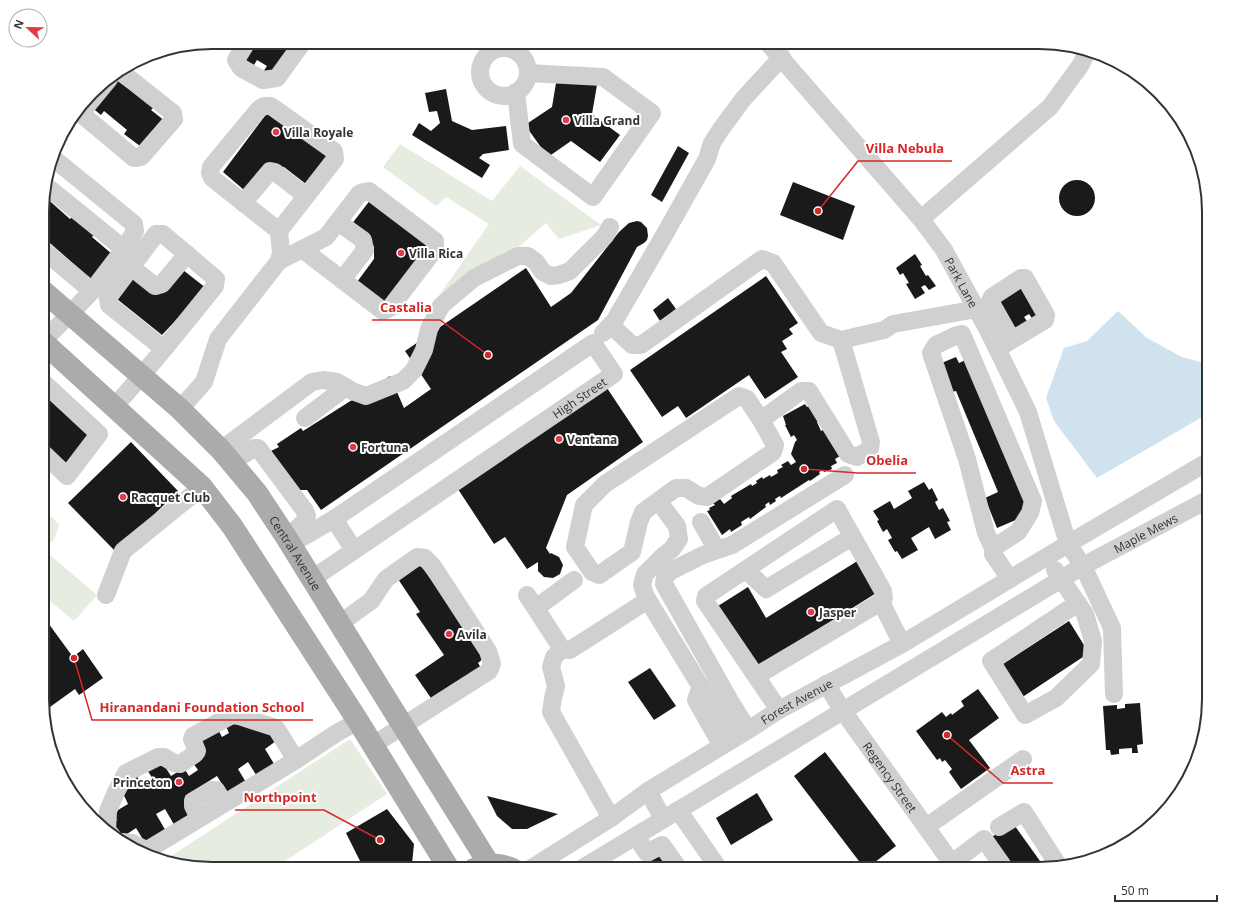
<svg xmlns="http://www.w3.org/2000/svg" width="1251" height="911" font-family="'Open Sans',sans-serif">
<style>
.green{fill:#e6ecdf}
.water{fill:#cfe2ee}
.building{fill:#1a1a1a}
.lines{fill:none;stroke-linecap:round;stroke-linejoin:round}
.minor{stroke:#d0d0d0;stroke-width:18}
.major{stroke:#ababab;stroke-width:22}
.poi-dot{fill:#e63946;stroke:#fff;stroke-width:1.5}
.labels{text-anchor:middle;dominant-baseline:central;stroke-width:4;stroke-linejoin:round;paint-order:stroke}
.poi-label{font-size:12px;font-weight:bold;fill:#333;stroke:#fff;text-anchor:start}
.street-label{font-size:12px;fill:#333;stroke:#fff}
.rim{fill:none;stroke:#333;stroke-width:2}
.leader{fill:none;stroke:#d62828;stroke-width:1.5}
.callout-dot{fill:#d62828;stroke:#fff;stroke-width:1.5}
.callout-label{font-size:13px;text-anchor:middle;font-weight:bold;fill:#d62828;stroke:#fff;stroke-width:4;stroke-linejoin:round;paint-order:stroke}
</style>
<rect width="100%" height="100%" fill="#fff"/>
<g class="green">
<polygon points="400,144 492,201 520,166 601,225 559,239 546,223 433,322 427,313 489,224 446,197 436,206 383,167"/>
<polygon points="43,507 59,525 54,540 43,548"/>
<polygon points="50,555 97,595 74,621 43,595 43,563"/>
<polygon points="350,739 387,794 273,869 201,869 165,860"/>
</g>
<polygon class="water" points="1118,311 1147,338 1182,357 1209,364 1209,413 1097,478 1054,421 1046,398 1064,348 1087,341"/>
<g class="building">
<polygon points="256,42 300,42 272,77 263,72 267,66 257,60 254,65 244,59"/>
<polygon points="112,77 154,107 151,110 165,121 144,149 124,134 127,130 104,111 101,115 90,106"/>
<polygon points="557,77 597,85 592,114 620,135 600,162 571,141 548,157 525,125 552,107"/>
<polygon points="446,89 452,121 472,130 506,126 509,150 483,154 479,158 490,165 482,178 412,135 419,123 431,131 440,123 437,111 429,112 425,93"/>
<polygon points="270,109 328,154 306,184 284,167 265,167 244,190 223,172"/>
<polygon points="678,146 689,153 662,202 651,195"/>
<circle cx="1077" cy="198" r="18"/>
<polygon points="793,182 855,206 843,240 780,215"/>
<polygon points="43,190 48,191 44,196 70,219 75,214 96,232 92,237 112,254 91,279 43,237"/>
<polygon points="371,199 433,245 388,305 357,282 374,259 374,247 371,241 351,225"/>
<polygon points="637,221 641,222 647,228 648,236 647,240 644,243 637,247 598,320 321,510 307,490 300,490 271,451 279,447 277,444 301,428 303,431 390,376 404,408 431,389 405,351 526,268 551,307 571,293 619,232 629,223"/>
<polygon points="915,254 922,265 920,266 926,276 928,275 936,286 929,290 925,285 921,287 925,293 915,299 906,284 909,283 903,273 900,275 896,268"/>
<polygon points="183,270 206,288 162,335 112,295 130,273 159,294"/>
<polygon points="766,276 798,323 789,329 793,334 782,341 787,349 781,352 798,377 765,399 749,375 686,418 678,406 662,417 630,370"/>
<polygon points="1021,279 1044,314 1034,321 1029,314 1024,317 1029,324 1014,335 992,299"/>
<polygon points="668,298 676,309 660,321 653,310"/>
<polygon points="956,357 959,363 970,358 1032,502 1025,516 997,528 985,498 998,492 956,391 947,393 937,363 944,362"/>
<polygon points="603,382 643,442 567,495 546,548 550,554 551,553 559,557 563,565 560,574 553,578 544,577 538,571 538,562 527,569 505,537 494,544 454,483"/>
<polygon points="43,388 93,438 66,464 43,441"/>
<polygon points="805,404 807,407 809,406 819,421 817,422 821,431 825,429 840,456 835,459 837,463 831,466 832,469 824,472 823,470 819,472 820,474 810,481 809,480 781,498 780,496 775,499 776,501 770,505 769,502 765,505 766,507 750,519 749,517 741,522 742,525 731,532 730,529 722,535 707,511 710,510 709,508 715,505 713,503 720,499 724,504 732,498 731,496 751,484 752,486 757,483 756,481 762,477 763,479 770,475 771,477 778,473 777,470 783,467 781,465 788,461 791,465 796,462 791,454 795,442 797,440 794,435 791,437 785,425 786,425 783,416"/>
<polygon points="131,442 178,491 116,552 68,503"/>
<polygon points="924,482 929,490 932,488 938,500 935,502 939,510 943,508 950,521 947,522 951,530 935,539 929,527 911,538 918,550 902,559 897,551 895,552 888,540 892,538 887,529 883,532 877,521 879,520 873,511 890,501 894,509 912,498 908,491"/>
<polygon points="859,560 878,592 756,668 718,606 748,587 766,618"/>
<polygon points="418,562 448,602 484,658 478,663 481,668 433,701 415,675 444,655 416,614 420,612 396,576"/>
<polygon points="43,616 73,657 83,649 103,678 79,695 75,689 43,712"/>
<polygon points="1069,621 1089,653 1021,698 1000,666"/>
<polygon points="650,668 676,706 654,720 628,682"/>
<polygon points="978,689 999,718 969,740 990,768 961,789 949,772 952,769 945,760 942,762 940,758 937,760 916,731 942,712 946,717 951,713 952,715 964,706 961,701"/>
<polygon points="1140,703 1143,744 1137,745 1138,753 1132,753 1132,748 1119,749 1119,754 1111,755 1110,750 1106,750 1103,706 1117,705 1117,709 1125,708 1125,704"/>
<polygon points="263,723 276,741 265,749 276,767 258,778 248,762 238,769 247,784 229,795 217,776 185,796 195,815 176,828 165,809 156,814 167,833 147,846 136,828 121,838 112,823 117,820 113,813 128,804 121,789 136,775 144,787 154,781 146,768 160,759 171,776 184,768 189,776 198,770 193,763 205,755 195,738 216,726 222,737 229,733 225,724"/>
<polygon points="825,752 896,846 866,869 865,869 794,776"/>
<polygon points="757,793 773,820 731,845 716,818"/>
<polygon points="487,796 558,814 527,829 512,829 497,816"/>
<polygon points="387,809 414,844 412,864 408,869 365,869 361,863 346,833"/>
<polygon points="1012,822 1045,868 1040,869 1010,869 988,840"/>
<polygon points="659,852 671,869 634,869"/>
</g>
<g class="lines">
<g class="minor">
<polyline points="247,42 236,60 241,68 263,80 277,78 303,42"/>
<path id="s1" d="M767,42l154,177 23,31 45,82 39,80 40,132 15,22 29,62 2,66"/>
<circle cx="504" cy="72" r="24"/>
<polyline points="516,92 522,144 593,197 652,113 603,77 528,73"/>
<polygon points="264,106 271,106 334,151 335,159 279,231 212,178 210,173 211,167 259,109"/>
<polyline points="79,112 134,158 141,157 174,119 173,113 120,71"/>
<polyline points="81,113 109,79"/>
<polyline points="45,185 124,249"/>
<polyline points="243,203 270,171 275,172 306,196"/>
<polyline points="921,219 1050,107 1080,66 1088,50"/>
<polyline points="338,222 363,240 365,250 342,280"/>
<polyline points="43,250 92,291"/>
<polyline points="279,261 326,237 360,193 369,191 435,241 435,249 390,308 383,311 302,249"/>
<polyline points="131,267 155,286 162,284 187,254"/>
<polyline points="611,325 632,345 641,345 762,259 773,263 821,333 841,340 884,330 893,324 977,309"/>
<polyline points="603,333 615,320 662,239 707,159 712,143 721,129 744,98 782,57"/>
<polyline points="43,341 70,314 92,291 124,249 135,231 134,224 53,158"/>
<polyline points="997,349 1045,320 1046,315 1025,278 1021,278 992,297 990,301 1012,340"/>
<polyline points="43,382 99,434 67,476 43,453"/>
<path d="M114,407c17,-19 33,-38 50,-58l51,-63 1,-7 -53,-45h-7l-48,64 1,7 55,44"/>
<polyline points="180,409 204,382 218,339 279,261 281,253 279,231"/>
<polyline points="305,418 346,387"/>
<polyline points="761,420 775,445 773,452 707,497 699,496 686,488 676,488 643,512 639,522 632,552 599,575 592,572 575,547 584,505 605,484 739,396 747,399 761,420 801,391 809,391 848,454 857,457 870,449 871,442 841,340"/>
<polyline points="221,450 312,382 323,380 337,382 352,391 366,396 403,381 414,370 424,350 429,329 441,306 474,278 518,256 528,256 536,262 543,272 551,276 559,275 570,271 605,236 610,227"/>
<path d="M232,462l22,-14h4l47,63 2,5c-4,10 -13,15 -21,21"/>
<polyline points="665,510 677,526 679,539 672,549 661,558 645,574 642,585 646,597 733,739"/>
<polyline points="701,522 717,550"/>
<polyline points="291,544 334,519"/>
<polyline points="993,548 986,533 967,459 931,353 936,345 955,336 962,334 1033,501 1030,513 1018,532 993,548 993,554 1010,579"/>
<polyline points="746,570 766,589 852,537"/>
<polyline points="1055,570 1085,614 1093,641 1091,664 1056,698 1025,715 991,661 1078,603"/>
<path id="s2" d="M312,579l302,-205 -21,-31 -259,176 20,31"/>
<polyline points="106,595 123,551 202,487"/>
<polyline points="527,595 562,649 570,650 648,600"/>
<polyline points="881,602 902,644"/>
<polyline points="536,608 574,580"/>
<polyline points="339,624 371,601 386,579 417,557 425,558 432,565 488,651 492,664 489,671 373,745"/>
<polyline points="562,649 554,657 551,667 556,686 553,698 551,712 611,818"/>
<polyline points="756,676 881,602 884,598 883,591 837,509 706,596 705,601 779,710"/>
<path id="s3" d="M826,684l17,27 113,158"/>
<polyline points="701,686 696,700 722,746"/>
<polyline points="748,730 730,701 664,584 665,577 671,571 703,555 732,545 845,475"/>
<polyline points="648,791 663,819"/>
<polyline points="678,810 719,869"/>
<polyline points="199,818 193,806 193,801 212,790 216,790 224,803"/>
<polyline points="926,827 1023,759"/>
<polyline points="999,827 1024,812 1058,865"/>
<polyline points="112,836 107,830 108,811 116,792 126,773 158,757 164,757 174,763 180,764 195,754 197,751 192,739 193,736 232,715 239,716 276,728 296,760"/>
<polyline points="636,836 647,853 662,845 679,869"/>
<polyline points="122,842 132,843 144,849 149,849 296,760 335,734 358,721"/>
<polyline points="952,863 984,839 1005,869"/>
<path id="s4" d="M530,869l81,-51 37,-27 100,-61 31,-20 123,-66 166,-100 141,-83"/>
<path id="s5" d="M581,869l502,-303 126,-67"/>
</g>
<g class="major">
<path id="s6" d="M43,291l137,118 41,41 36,43 29,44 117,189 86,138"/>
<polyline points="43,342 202,487 232,526 358,721 449,869"/>
<path d="M474,869c13,-6 25,-6 39,0"/>
</g>
</g>
<g class="poi-dot">
<circle cx="566" cy="120" r="4"/>
<circle cx="276" cy="132" r="4"/>
<circle cx="401" cy="253" r="4"/>
<circle cx="559" cy="439" r="4"/>
<circle cx="353" cy="447" r="4"/>
<circle cx="123" cy="497" r="4"/>
<circle cx="811" cy="612" r="4"/>
<circle cx="449" cy="634" r="4"/>
<circle cx="179" cy="782" r="4"/>
</g>
<g class="labels">
<g class="poi-label">
<text x="574" y="120">Villa Grand</text>
<text x="284" y="132">Villa Royale</text>
<text x="409" y="253">Villa Rica</text>
<text x="567" y="439">Ventana</text>
<text x="361" y="447">Fortuna</text>
<text x="131" y="497">Racquet Club</text>
<text x="819" y="612">Jasper</text>
<text x="457" y="634">Avila</text>
<text x="171" y="782" text-anchor="end">Princeton</text>
</g>
<g class="street-label">
<text stroke="none"><textPath href="#s1" startOffset="310">Park Lane</textPath></text>
<text stroke="none"><textPath href="#s2" startOffset="323">High Street</textPath></text>
<text stroke="none"><textPath href="#s5" startOffset="657">Maple Mews</textPath></text>
<text stroke="none"><textPath href="#s6" startOffset="366">Central Avenue</textPath></text>
<text stroke="none"><textPath href="#s4" startOffset="315">Forest Avenue</textPath></text>
<text stroke="none"><textPath href="#s3" startOffset="113">Regency Street</textPath></text>
</g>
</g>
<path d="M0 0H1251V911H0ZM212 49H1039A163 163 0 0 1 1202 212V699A163 163 0 0 1 1039 862H212A163 163 0 0 1 49 699V212A163 163 0 0 1 212 49Z" fill="#fff" fill-rule="evenodd"/>
<path class="rim" d="M212 49H1039A163 163 0 0 1 1202 212V699A163 163 0 0 1 1039 862H212A163 163 0 0 1 49 699V212A163 163 0 0 1 212 49Z"/>
<path class="leader" d="M818 211L858 161H952M488 355L440 320H372M804 469L858 473H916M74 658L92 720H313M947 735L1003 783H1053M380 840L324 810H235"/>
<g class="callout-dot">
<circle cx="818" cy="211" r="4"/>
<circle cx="488" cy="355" r="4"/>
<circle cx="804" cy="469" r="4"/>
<circle cx="74" cy="658" r="4"/>
<circle cx="947" cy="735" r="4"/>
<circle cx="380" cy="840" r="4"/>
</g>
<g class="callout-label">
<text x="905" y="153">Villa Nebula</text>
<text x="406" y="312">Castalia</text>
<text x="887" y="465">Obelia</text>
<text x="202" y="712">Hiranandani Foundation School</text>
<text x="1028" y="775">Astra</text>
<text x="280" y="802">Northpoint</text>
</g>
<g transform="translate(28 28) rotate(292)"><circle r="19" fill="#ffffff" stroke="#adadad"/>
<path d="M0-3L7 15L0 10L-7 15Z" fill="#e63946"/>
<text y="-6" font-size="11" font-weight="bold" text-anchor="middle" fill="#333333">N</text>
</g>
<path d="M1115 895v6h102v-6" fill="none" stroke="#333333" stroke-width="2"/>
<text x="1121" y="895" font-size="12" fill="#333333" stroke="#ffffff" stroke-width="3" paint-order="stroke">50 m</text>
</svg>
